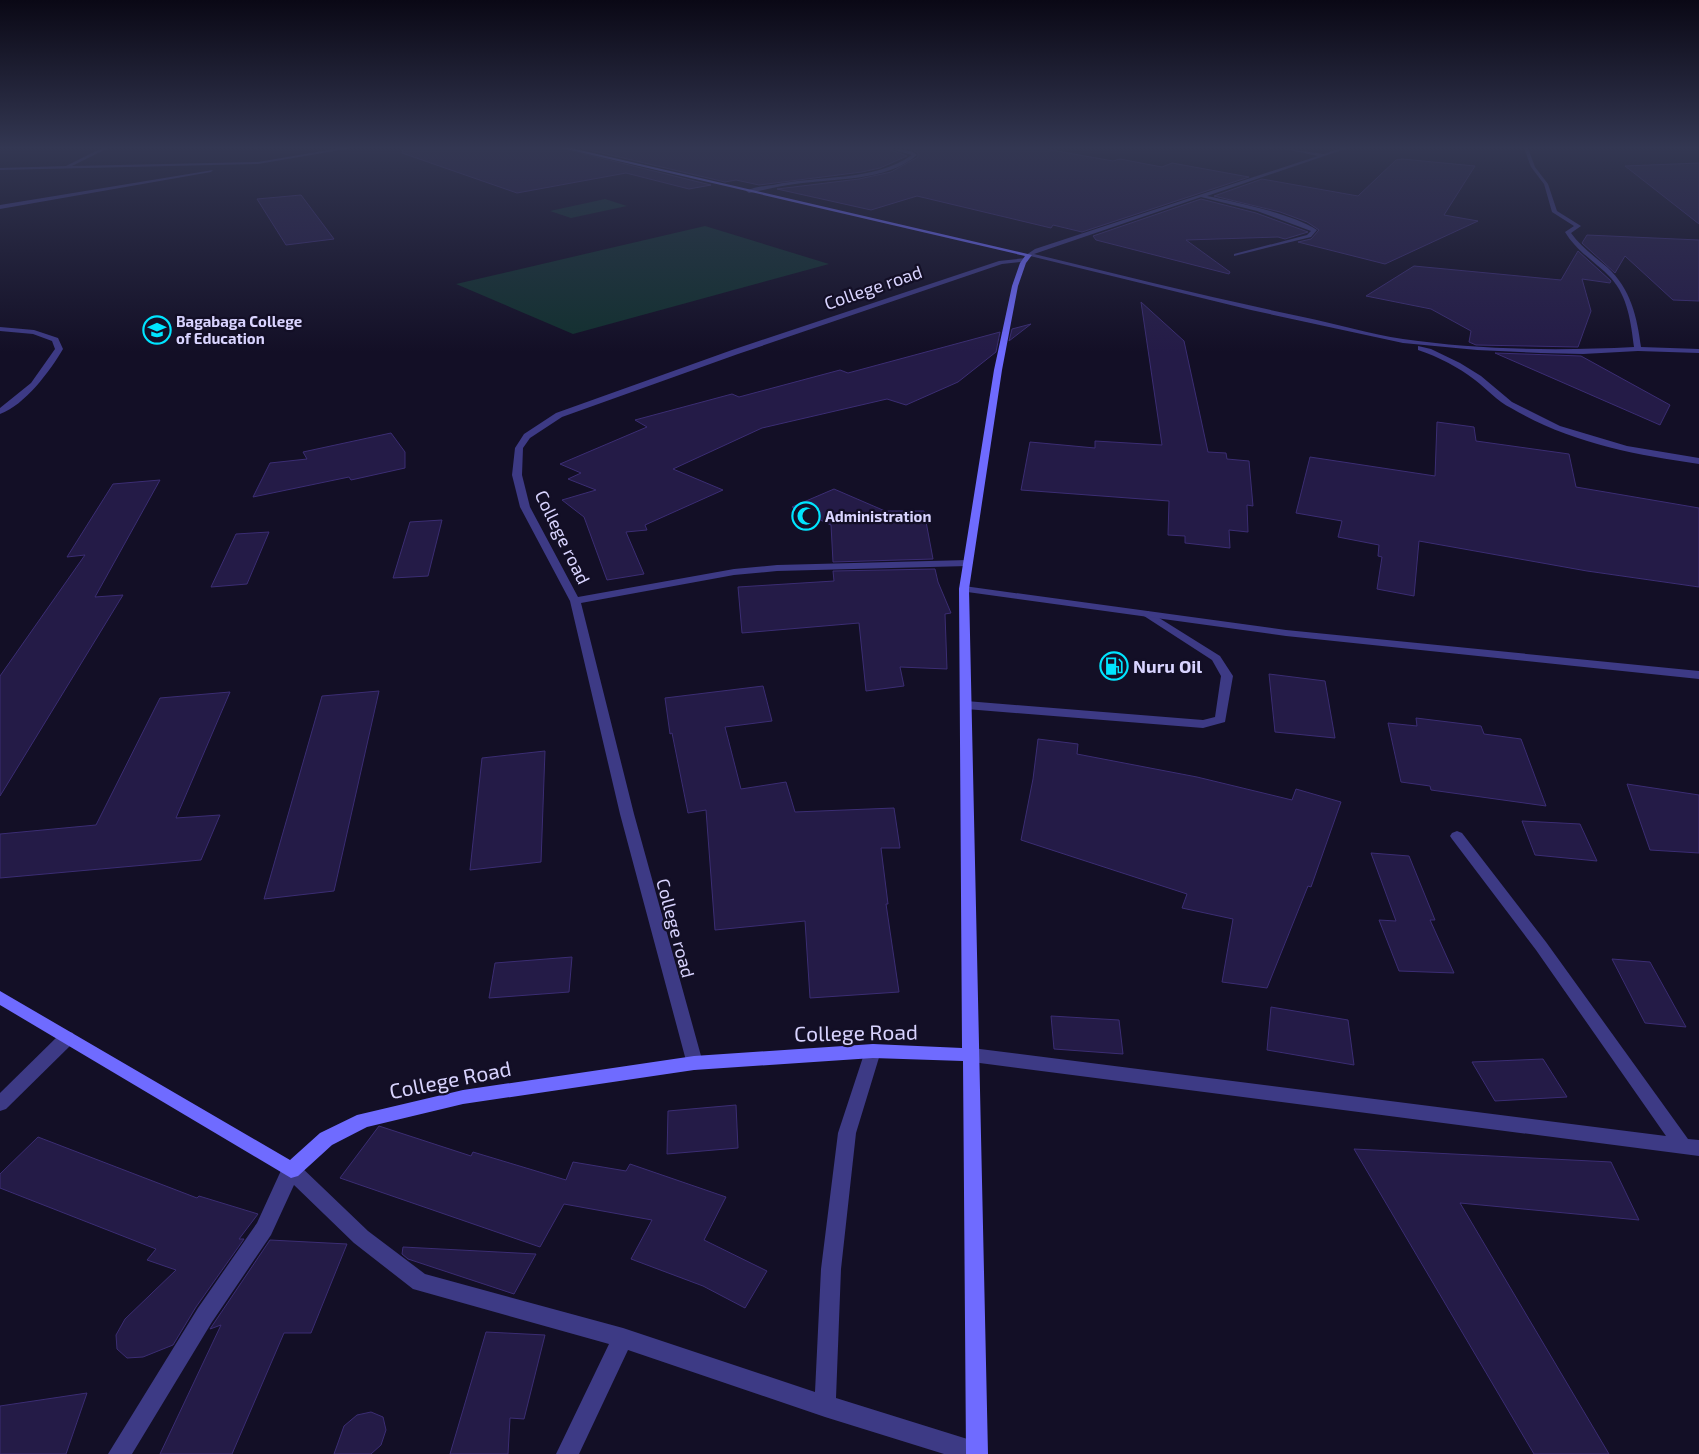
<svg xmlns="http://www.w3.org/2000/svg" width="1699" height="1454" font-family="'Exo 2',sans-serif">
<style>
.green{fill:#12302f}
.building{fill:#241b47;stroke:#3b2d73}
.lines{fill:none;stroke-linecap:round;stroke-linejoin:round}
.lane{fill:#3d3a85;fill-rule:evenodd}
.street{fill:#3d3a85;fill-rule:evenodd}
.secondary{fill:#6f6bff;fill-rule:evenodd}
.labels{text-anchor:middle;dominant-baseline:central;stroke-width:4.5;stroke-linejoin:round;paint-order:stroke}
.far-poi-label{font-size:15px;font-weight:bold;fill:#d9d4ff;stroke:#130f26;text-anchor:start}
.street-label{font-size:18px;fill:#d9d4ff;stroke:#130f26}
.poi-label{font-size:18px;font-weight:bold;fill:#d9d4ff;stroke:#130f26;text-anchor:start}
.near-street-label{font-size:21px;fill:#d9d4ff;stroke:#130f26}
</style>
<rect width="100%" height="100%" fill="#130f26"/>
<g class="green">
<polygon points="605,199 627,206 571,218 550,211"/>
<polygon points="705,226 829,264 573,334 456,284"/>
</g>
<g class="building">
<polygon points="403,148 560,148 711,185 689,189 626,173 517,193 402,153"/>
<polygon points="581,148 885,148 907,156 880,168 862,172 759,185 736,180 725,182"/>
<polygon points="905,148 1040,148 1113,161 1120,159 1162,167 1172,163 1249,177 1082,232 1053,225 1051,228 917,196 871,210 777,189 859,179 891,172 918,157 918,153 912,149"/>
<polygon points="1402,159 1475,166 1444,215 1478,221 1385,264 1298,242 1311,239 1319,230 1307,222 1280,212 1214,196 1262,179 1358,196 1396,160"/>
<polygon points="1699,163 1699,224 1625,166"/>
<polygon points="301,195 334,239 286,245 257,199"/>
<polygon points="1201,199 1256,213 1308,232 1285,239 1278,237 1186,240 1230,272 1229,274 1096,240 1093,236"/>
<polygon points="1587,235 1699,240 1699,301 1673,300 1625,256 1615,273 1582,243"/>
<polygon points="1578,251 1611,281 1610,283 1582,279 1591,311 1578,347 1476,345 1469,342 1471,331 1431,309 1366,296 1414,266 1561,280"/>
<polygon points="1141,302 1184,341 1208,452 1226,453 1227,459 1249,461 1253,506 1247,505 1248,532 1229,530 1230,548 1185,543 1185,536 1168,535 1169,501 1021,490 1030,442 1095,448 1095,441 1162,445"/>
<polygon points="1031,324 1009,341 1012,329"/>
<polygon points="1000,332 996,352 958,382 906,405 887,399 762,428 673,469 723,490 645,525 647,530 626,532 644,574 607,580 584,517 562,500 596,490 568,479 581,473 560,464 647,427 635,420 732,394 739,397 840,370 848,373"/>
<polygon points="1495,353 1581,356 1670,405 1660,425"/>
<polygon points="1437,422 1474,427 1476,441 1569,454 1576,487 1699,508 1699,587 1587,571 1419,541 1414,596 1377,589 1382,557 1378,556 1379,545 1338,537 1342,521 1296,513 1310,457 1435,476"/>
<polygon points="391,433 405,452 405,468 351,480 349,477 253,497 270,463 307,459 303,452"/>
<polygon points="160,480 95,597 123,595 0,796 0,676 85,555 67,557 113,484"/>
<polygon points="834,489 885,511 924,511 933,559 833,562 831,525 792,507"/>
<polygon points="442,520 428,576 393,578 410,522"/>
<polygon points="269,532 247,584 211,587 236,534"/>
<polygon points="935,569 938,582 951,613 945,614 947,669 900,667 904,686 866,691 859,623 742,633 738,587 834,581 833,571"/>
<polygon points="1269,674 1325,681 1335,738 1275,732"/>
<polygon points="763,686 772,721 725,727 741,789 786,782 795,812 894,808 900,848 881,848 888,904 886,904 899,992 810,998 805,921 715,930 706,810 688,813 672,733 670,734 665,698"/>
<polygon points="379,691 334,891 264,899 322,696"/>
<polygon points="230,692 176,818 220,815 201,860 0,878 0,834 96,825 160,698"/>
<polygon points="1416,718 1481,726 1484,734 1521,739 1546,806 1431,790 1430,786 1401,782 1388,723 1417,726"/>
<polygon points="1038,739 1078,744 1077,754 1197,777 1292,800 1296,789 1341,802 1311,887 1308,886 1267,988 1222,982 1233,919 1182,908 1187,894 1021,840 1033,779"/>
<polygon points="545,751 541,862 470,870 482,758"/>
<polygon points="1627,784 1699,795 1699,853 1650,850"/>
<polygon points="1522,821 1580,824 1597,861 1535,855"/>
<polygon points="1371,853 1409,856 1435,920 1430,920 1454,973 1399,971 1379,920 1396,921"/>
<polygon points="572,957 569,992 489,998 495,963"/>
<polygon points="1612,959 1650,962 1686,1027 1645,1023"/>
<polygon points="1271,1007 1348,1020 1354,1065 1267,1050"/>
<polygon points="1051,1016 1119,1020 1123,1054 1054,1049"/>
<polygon points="1543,1059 1567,1097 1495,1101 1472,1062"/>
<polygon points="736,1105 738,1148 667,1154 668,1111"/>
<polygon points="379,1126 471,1156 473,1152 566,1180 573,1162 626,1171 630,1164 726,1197 704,1240 767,1271 745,1308 703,1286 631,1259 652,1220 564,1204 540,1247 340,1178"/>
<polygon points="38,1137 197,1198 199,1196 258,1214 239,1239 244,1239 196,1307 173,1345 143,1357 127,1358 117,1349 116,1335 125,1319 176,1270 147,1260 156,1249 0,1188 0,1174"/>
<polygon points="1354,1149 1611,1162 1639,1220 1460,1203 1609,1454 1534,1454"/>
<polygon points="270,1240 347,1244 311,1333 284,1333 232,1454 160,1454 221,1325 210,1329"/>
<polygon points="403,1247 536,1254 514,1294 408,1259 402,1254"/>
<polygon points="486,1332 545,1335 524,1419 510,1418 508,1454 450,1454"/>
<polygon points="87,1393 66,1454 0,1454 0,1406"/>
<polygon points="371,1412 383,1417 386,1430 381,1445 371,1454 334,1454 344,1426 357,1415"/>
</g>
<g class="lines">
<polygon class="lane" points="1148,611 1220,656 1233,676 1225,722 1203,728 966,709 960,705 966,701 1203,720 1215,717 1221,676 1212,660 1144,616 1143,614"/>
<g class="street">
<polygon points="102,148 108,148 72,166 258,162 340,148 352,148 258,164 0,170 0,168 66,166"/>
<path d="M887,148l24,3 6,4c-31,27 -83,23 -122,29 -16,2 -31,6 -46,9l-3,-2c8,-4 18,-5 27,-6 45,-10 100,-3 139,-30z"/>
<path d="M1280,148l44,6 17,-6h7l-141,48c29,6 86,18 110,34l-6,7 -77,19v-2l73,-19 4,-4 -54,-20 -56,-14 -167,57c90,22 179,44 269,63 34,7 67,17 100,22 76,11 155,12 231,8 -3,-24 -6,-50 -23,-69 -15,-16 -34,-26 -46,-46l9,-6 -22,-14 -8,-28 -13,-17 -7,-19h4l7,19 13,17 9,27 24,15 -10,7c10,14 23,23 36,34 24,22 30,50 34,80l58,2v4l-61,-2 -55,3 -42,-1 -64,-3 -74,-7 -152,-33 -225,-55 9,-6 283,-93z"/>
<polygon points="213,170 211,172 0,209 0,205"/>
<polygon points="1026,258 1028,261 1002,264 738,354 562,417 530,438 523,448 522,475 530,507 578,597 734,569 777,565 968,560 973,563 968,566 777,571 734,575 581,603 634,814 703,1063 700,1068 694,1070 688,1068 620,814 570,601 520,507 512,475 515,448 524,434 556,413 732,350 999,261"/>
<path d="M0,327l34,3 24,8 5,11c-13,22 -38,56 -63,65v-6l31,-25 24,-34 -3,-8 -19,-7 -33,-3z"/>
<path d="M1418,346l13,3 29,14 21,13 31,26 48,24 67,20 72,12v6c-65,-9 -131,-22 -188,-56 -14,-7 -24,-19 -36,-28 -17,-13 -36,-23 -57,-30z"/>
<polygon points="964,586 1286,630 1699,671 1699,679 1286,636 960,591 959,589 960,587"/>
<polygon points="1457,831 1462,833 1546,942 1688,1139 1699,1140 1699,1156 972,1062 966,1060 963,1055 966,1050 972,1048 1666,1136 1536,950 1452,839 1450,836 1452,833"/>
<polygon points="67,1031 73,1033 75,1038 73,1043 6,1109 0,1111 0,1093 61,1033"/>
<polygon points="873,1044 879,1046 881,1051 856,1133 841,1269 836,1398 977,1442 985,1445 988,1454 944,1454 825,1417 628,1350 579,1454 556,1454 609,1344 413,1289 354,1243 294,1185 271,1235 212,1322 132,1454 108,1454 198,1308 257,1223 284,1164 291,1162 298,1164 368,1231 425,1274 623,1328 815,1392 821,1269 838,1133 865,1051 867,1046"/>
</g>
<polygon class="secondary" points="562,148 571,148 1032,255 1026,263 1018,286 1002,370 969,589 988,1454 966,1454 963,1061 873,1058 694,1070 463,1104 367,1127 332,1145 298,1176 291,1178 0,1005 0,991 290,1160 320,1133 357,1115 463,1090 694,1056 873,1044 962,1048 959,589 994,370 1012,286 1020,263 1025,256"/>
</g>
<linearGradient id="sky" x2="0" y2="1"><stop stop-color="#0a0815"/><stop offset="0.42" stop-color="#333752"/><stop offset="1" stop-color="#333752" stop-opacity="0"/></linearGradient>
<rect width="1699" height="352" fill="url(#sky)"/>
<defs>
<g id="university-ring" transform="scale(1.4375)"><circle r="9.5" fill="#130f26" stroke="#00e5ff" stroke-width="1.5"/><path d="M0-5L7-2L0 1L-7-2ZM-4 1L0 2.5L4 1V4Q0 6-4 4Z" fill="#00e5ff"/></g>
<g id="mosque-ring" transform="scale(1.4375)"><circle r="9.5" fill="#130f26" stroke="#00e5ff" stroke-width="1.5"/><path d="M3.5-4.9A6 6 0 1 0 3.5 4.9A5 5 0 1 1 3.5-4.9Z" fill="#00e5ff"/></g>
<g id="fuel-ring" transform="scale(1.4375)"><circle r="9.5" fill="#130f26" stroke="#00e5ff" stroke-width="1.5"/><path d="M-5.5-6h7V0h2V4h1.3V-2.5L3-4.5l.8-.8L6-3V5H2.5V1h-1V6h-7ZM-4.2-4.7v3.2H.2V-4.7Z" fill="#00e5ff"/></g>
</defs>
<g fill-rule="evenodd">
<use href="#university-ring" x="157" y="330"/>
<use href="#mosque-ring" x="806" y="516"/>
<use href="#fuel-ring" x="1114" y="666"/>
</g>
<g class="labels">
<g class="far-poi-label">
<text x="176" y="321">Bagabaga College<tspan x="176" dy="17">of Education</tspan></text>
<text x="825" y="516">Administration</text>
</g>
<g class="street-label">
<text transform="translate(873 287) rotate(-19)">College road</text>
<text transform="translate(563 537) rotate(64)">College road</text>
<text transform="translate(676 928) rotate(75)">College road</text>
</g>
<g class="poi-label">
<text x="1133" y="666">Nuru Oil</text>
</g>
<g class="near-street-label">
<text transform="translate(856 1032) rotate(-1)">College Road</text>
<text transform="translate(450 1079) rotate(-11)">College Road</text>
</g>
</g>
</svg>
